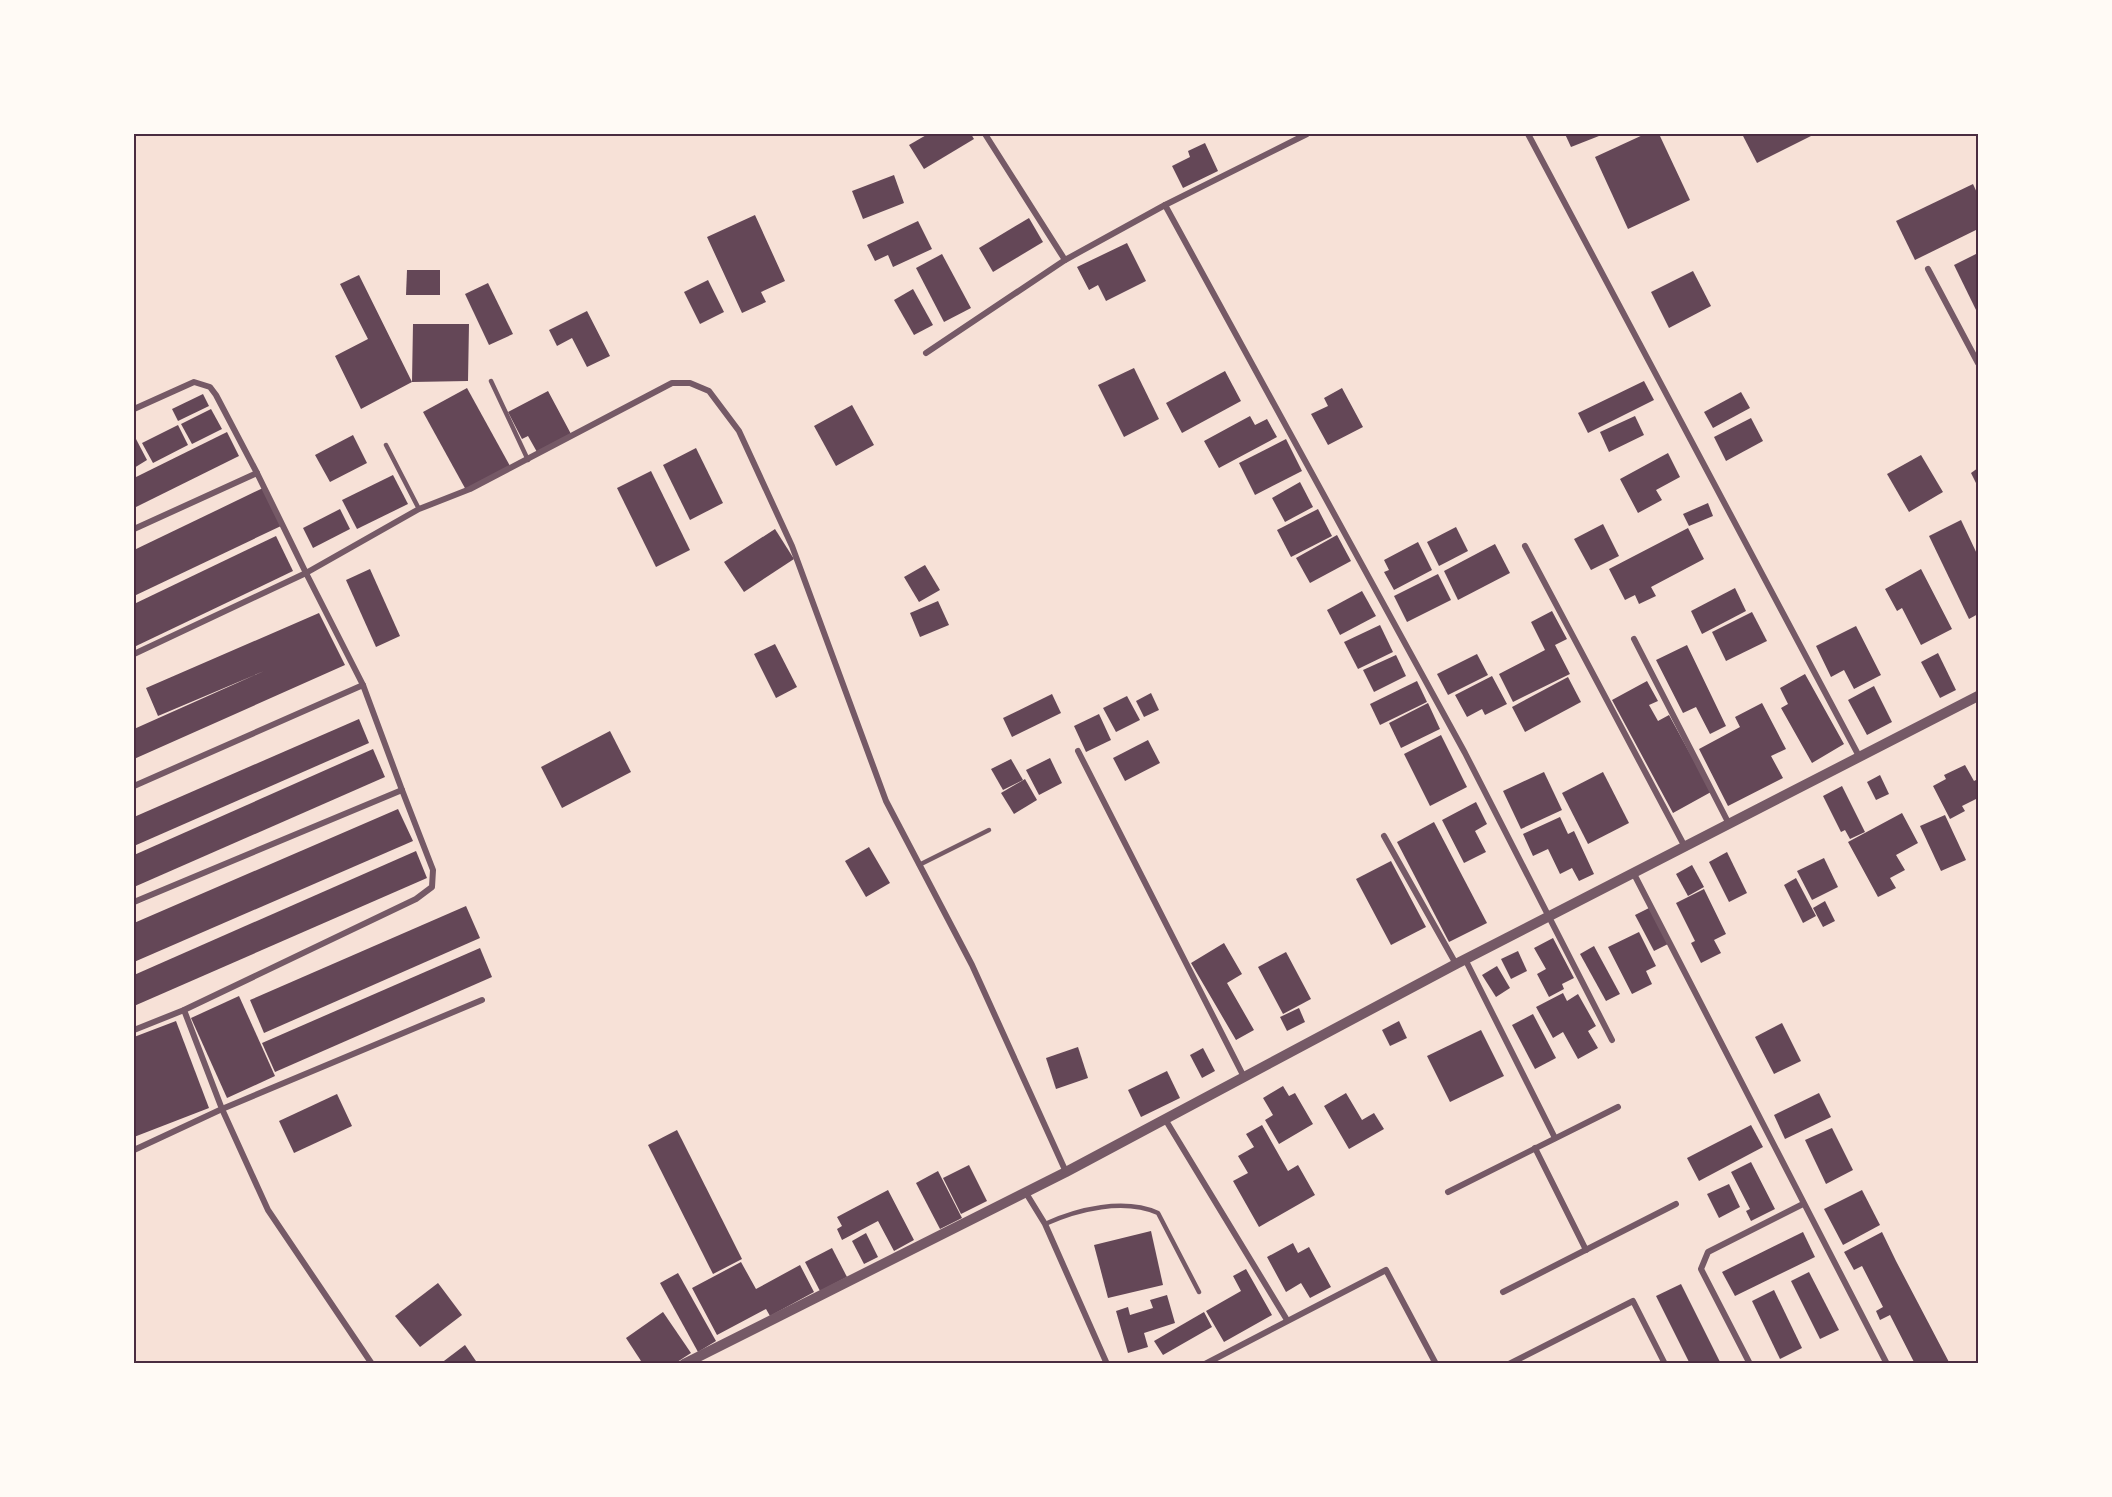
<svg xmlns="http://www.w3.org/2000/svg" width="2112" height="1497" font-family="Signika,sans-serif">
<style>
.building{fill:#644757}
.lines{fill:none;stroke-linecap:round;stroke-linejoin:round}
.service{stroke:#755966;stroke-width:4.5}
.minor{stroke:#755966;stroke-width:6}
.tertiary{stroke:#755966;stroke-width:10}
.neatline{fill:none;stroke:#4a2c40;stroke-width:2}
</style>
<rect width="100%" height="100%" fill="#f7e1d7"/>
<g class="building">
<polygon points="928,134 971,134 974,139 924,169 909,145"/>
<polygon points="1565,134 1604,134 1571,147"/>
<polygon points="1645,134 1659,134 1690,200 1628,229 1595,157"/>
<polygon points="1742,134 1815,134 1757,163"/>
<polygon points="1205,143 1218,171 1183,188 1172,166 1190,157 1188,151"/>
<polygon points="894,175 904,203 863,219 852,191"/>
<polygon points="1973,184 1978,195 1978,229 1915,260 1896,221"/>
<polygon points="755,215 785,281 761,292 766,302 742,313 707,237"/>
<polygon points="1029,218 1043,242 993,272 979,248"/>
<polygon points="918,221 932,249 893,267 888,255 875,261 867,245"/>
<polygon points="1127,243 1146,281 1106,301 1098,285 1089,290 1077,267"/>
<polygon points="1978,253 1978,314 1954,265"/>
<polygon points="942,254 971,308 944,322 916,268"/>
<polygon points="407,270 440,270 440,295 406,295"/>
<polygon points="1693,271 1711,306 1669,328 1651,292"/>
<polygon points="359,275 412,382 413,324 469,324 468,381 412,382 361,409 335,356 368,339 340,284"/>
<polygon points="708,280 724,312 700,324 684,292"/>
<polygon points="488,283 513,334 489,345 465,294"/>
<polygon points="913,289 933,325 914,335 894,300"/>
<polygon points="587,311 610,356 587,367 572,338 557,346 549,330"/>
<polygon points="1134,368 1159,419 1124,437 1098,385"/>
<polygon points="1225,371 1241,401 1182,433 1166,403"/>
<polygon points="1644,381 1654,400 1588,433 1578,413"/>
<polygon points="467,388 510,466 466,490 423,412"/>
<polygon points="1342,388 1363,427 1328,445 1311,414 1328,406 1324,398"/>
<polygon points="548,391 571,434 537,452 528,436 522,439 508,412"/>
<polygon points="1741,392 1750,408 1713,428 1704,412"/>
<polygon points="203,394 209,406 178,421 172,409"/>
<polygon points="852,405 874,445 836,466 814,426"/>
<polygon points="211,409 222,429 192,444 181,424"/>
<polygon points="1250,416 1255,425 1267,419 1277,437 1219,468 1204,441"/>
<polygon points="1635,416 1644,435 1609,452 1600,432"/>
<polygon points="1751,418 1763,441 1726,461 1714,437"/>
<polygon points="178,425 188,445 153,463 142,443"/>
<polygon points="227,432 239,456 134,508 134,478"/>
<polygon points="353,435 367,463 330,482 315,455"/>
<polygon points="136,439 147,460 134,468 134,440"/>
<polygon points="1286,439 1302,471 1255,495 1239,463"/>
<polygon points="696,448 723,503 690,520 663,465"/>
<polygon points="1668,453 1680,477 1656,490 1662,500 1638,513 1620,479"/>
<polygon points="1921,455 1943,492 1909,512 1887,474"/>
<polygon points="1978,468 1978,487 1971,473"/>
<polygon points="651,471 690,550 656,567 617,488"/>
<polygon points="393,475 408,504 357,529 342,500"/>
<polygon points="1300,482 1313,507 1285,522 1272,498"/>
<polygon points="263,488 281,526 134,596 134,550"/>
<polygon points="1708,503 1713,516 1689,526 1683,514"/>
<polygon points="340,509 350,529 313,548 303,528"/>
<polygon points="1318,509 1332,536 1291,557 1277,530"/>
<polygon points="1961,520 1978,556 1978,614 1969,619 1929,536"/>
<polygon points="1603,524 1619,556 1591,570 1574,539"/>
<polygon points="1456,527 1468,551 1439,566 1427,542"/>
<polygon points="1688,528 1704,559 1651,587 1656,596 1639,604 1635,595 1625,600 1609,569"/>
<polygon points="775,529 794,559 744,592 724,562"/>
<polygon points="1337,535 1351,561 1310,583 1296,558"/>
<polygon points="276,536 293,571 134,647 134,604"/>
<polygon points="1418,542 1432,570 1394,590 1384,572 1389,570 1384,560"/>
<polygon points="1495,544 1510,573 1458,600 1444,571"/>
<polygon points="925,565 940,590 919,602 904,577"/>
<polygon points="370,569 400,636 376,647 346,580"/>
<polygon points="1921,569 1952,629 1921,645 1902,608 1897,611 1885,589"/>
<polygon points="1438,574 1451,600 1407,622 1394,596"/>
<polygon points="1735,588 1746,611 1702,634 1691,611"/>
<polygon points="1362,591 1376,616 1340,635 1327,610"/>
<polygon points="938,601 949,625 920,637 910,613"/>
<polygon points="1552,611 1567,639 1555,645 1570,674 1513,702 1499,674 1545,650 1531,622"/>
<polygon points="1752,612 1767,641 1726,661 1712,632"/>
<polygon points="319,613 345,665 134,759 134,729 264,671 158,716 146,688"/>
<polygon points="1380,625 1393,652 1358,669 1344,642"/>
<polygon points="1856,626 1881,675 1854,689 1844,670 1831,677 1816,646"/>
<polygon points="775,644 797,687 776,698 754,654"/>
<polygon points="1687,645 1726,726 1710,734 1696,707 1683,713 1656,660"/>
<polygon points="1938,653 1956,690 1940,698 1921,662"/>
<polygon points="1477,654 1488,675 1448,695 1437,674"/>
<polygon points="1396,655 1406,676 1374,692 1363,670"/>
<polygon points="1805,674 1844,744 1812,763 1781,708 1788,704 1780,688"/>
<polygon points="1492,676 1507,704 1485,715 1482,709 1467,717 1455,695"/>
<polygon points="1568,677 1581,702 1525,732 1512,707"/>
<polygon points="1417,681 1427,702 1380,725 1370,704"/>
<polygon points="1647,681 1658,701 1649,705 1658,721 1669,715 1711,792 1673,813 1612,700"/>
<polygon points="1874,686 1892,722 1867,735 1848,700"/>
<polygon points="1151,693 1159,710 1144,717 1136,701"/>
<polygon points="1052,694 1061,713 1012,737 1003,718"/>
<polygon points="1127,696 1140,720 1116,732 1103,708"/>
<polygon points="1428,703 1440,729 1401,748 1389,723"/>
<polygon points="1762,703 1786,749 1771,756 1783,778 1728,806 1699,749 1740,727 1735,717"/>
<polygon points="1099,714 1111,740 1086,752 1074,726"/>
<polygon points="359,719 369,743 134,846 134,817"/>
<polygon points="610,731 631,772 562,808 541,767"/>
<polygon points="1441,735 1467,787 1430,806 1404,754"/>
<polygon points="1148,740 1160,763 1125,781 1113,758"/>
<polygon points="373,749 385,777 134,887 134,855"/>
<polygon points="1050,758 1062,783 1039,795 1026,770"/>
<polygon points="1011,759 1023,780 1003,790 991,769"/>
<polygon points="1965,765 1974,781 1978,779 1978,798 1962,806 1965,811 1950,819 1933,786 1946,779 1944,775"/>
<polygon points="1544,772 1562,810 1521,829 1503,791"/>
<polygon points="1603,772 1629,823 1588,844 1562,793"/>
<polygon points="1880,775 1889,794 1876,800 1867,782"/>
<polygon points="1025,779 1037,800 1014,814 1001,793"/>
<polygon points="1842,786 1865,832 1850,839 1845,830 1841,832 1823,796"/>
<polygon points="1476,802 1487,824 1475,831 1486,852 1464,863 1442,820"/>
<polygon points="398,809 413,841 134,962 134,923"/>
<polygon points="1902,813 1918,843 1896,855 1905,870 1890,878 1896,888 1878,897 1848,842"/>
<polygon points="1945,815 1966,860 1941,871 1920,826"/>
<polygon points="1560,817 1568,834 1574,831 1594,874 1579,881 1572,868 1560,874 1548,849 1533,856 1523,834"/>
<polygon points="1434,822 1487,923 1449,942 1397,842"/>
<polygon points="869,847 890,883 866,897 845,861"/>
<polygon points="416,851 427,878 134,1006 134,975"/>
<polygon points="1727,852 1747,893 1729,902 1709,862"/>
<polygon points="1824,858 1838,887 1812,900 1797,871"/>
<polygon points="1391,861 1426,927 1391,945 1356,879"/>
<polygon points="1692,865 1704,887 1688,896 1676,874"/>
<polygon points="1796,878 1816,916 1803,923 1784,885"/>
<polygon points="1704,889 1726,934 1714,940 1721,953 1701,963 1691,943 1695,941 1676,903"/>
<polygon points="1825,901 1835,921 1823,927 1813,908"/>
<polygon points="466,906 480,938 264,1033 250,1000"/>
<polygon points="1649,908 1668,944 1654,951 1635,915"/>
<polygon points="1639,932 1656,966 1646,971 1652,984 1632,994 1608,947"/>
<polygon points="1553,938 1574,978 1562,984 1564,989 1549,997 1537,974 1546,969 1534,948"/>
<polygon points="1224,943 1242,974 1227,983 1254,1030 1236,1040 1191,963"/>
<polygon points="1594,946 1620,994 1606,1001 1580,954"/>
<polygon points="480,948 492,977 275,1072 262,1043"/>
<polygon points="1518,951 1527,971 1511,979 1501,959"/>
<polygon points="1286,952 1311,999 1283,1014 1258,967"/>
<polygon points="1497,966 1510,988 1496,997 1482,975"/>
<polygon points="1563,993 1567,1001 1578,994 1596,1026 1588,1031 1598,1048 1578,1059 1563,1032 1553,1038 1536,1007"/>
<polygon points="239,996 275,1076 227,1098 191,1018"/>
<polygon points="1299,1008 1305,1022 1287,1031 1280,1017"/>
<polygon points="1533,1014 1556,1058 1535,1069 1512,1025"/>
<polygon points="176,1021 209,1108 134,1137 134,1037"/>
<polygon points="1399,1021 1407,1038 1390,1046 1382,1030"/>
<polygon points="1782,1023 1801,1061 1774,1074 1755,1037"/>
<polygon points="1481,1030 1504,1076 1450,1102 1427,1056"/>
<polygon points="1078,1047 1088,1078 1056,1089 1046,1058"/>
<polygon points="1203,1048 1215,1071 1202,1078 1190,1055"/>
<polygon points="1167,1071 1180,1098 1141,1117 1128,1090"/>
<polygon points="1283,1086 1289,1096 1295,1093 1313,1124 1279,1144 1265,1120 1273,1115 1263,1098"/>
<polygon points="1346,1093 1362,1120 1374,1113 1384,1129 1349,1149 1324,1106"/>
<polygon points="1819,1093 1831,1117 1785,1139 1774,1115"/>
<polygon points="337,1094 352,1126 294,1153 279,1121"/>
<polygon points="1262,1125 1288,1171 1298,1165 1315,1195 1259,1227 1233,1181 1248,1173 1238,1156 1254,1147 1246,1134"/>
<polygon points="1751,1125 1763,1147 1699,1181 1687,1158"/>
<polygon points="1832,1128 1853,1170 1826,1184 1805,1140"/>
<polygon points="677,1130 742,1259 713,1274 648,1145"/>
<polygon points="1751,1162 1775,1209 1751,1221 1746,1211 1750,1209 1731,1172"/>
<polygon points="969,1165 987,1201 961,1214 943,1178"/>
<polygon points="938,1171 962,1218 940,1229 916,1183"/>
<polygon points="1729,1184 1740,1207 1719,1218 1707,1194"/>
<polygon points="888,1190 914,1240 894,1251 878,1221 842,1240 837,1229 842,1226 837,1217"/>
<polygon points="1862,1190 1880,1225 1843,1245 1824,1209"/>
<polygon points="1151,1231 1163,1285 1108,1298 1094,1245"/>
<polygon points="1803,1232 1815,1257 1735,1296 1722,1272"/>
<polygon points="1882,1232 1896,1261 1950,1364 1915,1364 1890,1315 1880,1320 1876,1311 1883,1307 1862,1266 1854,1270 1844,1252"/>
<polygon points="866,1233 878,1257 864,1264 852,1241"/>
<polygon points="1293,1243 1298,1253 1309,1247 1331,1287 1310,1298 1301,1283 1286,1292 1267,1257"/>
<polygon points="832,1248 847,1277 820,1291 805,1262"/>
<polygon points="741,1262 756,1289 800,1265 814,1292 770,1316 766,1309 717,1335 692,1288"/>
<polygon points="1246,1269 1272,1315 1224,1342 1206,1311 1241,1291 1233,1276"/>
<polygon points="1809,1272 1839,1330 1820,1339 1791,1281"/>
<polygon points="678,1273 716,1341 698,1352 660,1283"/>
<polygon points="438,1283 462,1315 420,1347 395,1316"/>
<polygon points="1681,1284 1721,1364 1690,1364 1656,1296"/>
<polygon points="1774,1290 1802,1348 1780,1359 1752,1301"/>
<polygon points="1167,1295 1175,1323 1144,1333 1148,1347 1128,1353 1116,1311 1128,1307 1130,1315 1153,1308 1150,1300"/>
<polygon points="663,1312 691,1353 674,1364 643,1364 626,1338"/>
<polygon points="1204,1312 1212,1327 1163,1355 1154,1341"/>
<polygon points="465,1345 478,1364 440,1364"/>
</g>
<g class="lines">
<g class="service">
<polyline points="491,381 528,460"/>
<polyline points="386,445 419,509"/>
<polyline points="919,865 989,830"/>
<path d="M1045,1224c33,-15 79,-26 113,-11l41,79"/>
</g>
<g class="minor">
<polyline points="985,134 1065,260"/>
<polyline points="1307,134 1165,205 1465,753 1612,1040"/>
<polyline points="1528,134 1860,758"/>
<polyline points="1928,269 1978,363"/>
<polyline points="926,353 1065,260 1165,205"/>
<polyline points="134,409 194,382 210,387 216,395 257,473"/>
<polyline points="134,529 257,473 306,573 419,509 470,489 672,383 690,383 709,391 739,431 792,546 886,801 972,965 1066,1172"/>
<polyline points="1525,546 1685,847"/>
<polyline points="1634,639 1729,824"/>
<polyline points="134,654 306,573 363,685"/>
<polyline points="1078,751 1244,1077"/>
<polyline points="134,786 363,685 402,790"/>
<polyline points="1384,836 1456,964"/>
<polyline points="1634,874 1887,1364"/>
<polyline points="134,902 402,790 433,870 432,887 416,899 184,1010 134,1030"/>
<polyline points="1465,959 1555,1138"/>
<polyline points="184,1010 222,1109 268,1210 372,1364"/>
<polyline points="1165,1119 1287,1320"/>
<polyline points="1535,1148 1586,1250"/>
<polyline points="134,1150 222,1109 482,1000"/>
<polyline points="1448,1192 1618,1107"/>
<polyline points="1026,1193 1045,1224 1107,1364"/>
<polyline points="1503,1292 1676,1204"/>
<polyline points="1205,1364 1386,1270 1436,1364"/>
<polyline points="1509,1364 1633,1301 1665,1364"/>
<polyline points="1750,1364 1701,1269 1708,1252 1803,1204"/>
</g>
<polyline class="tertiary" points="684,1364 1066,1172 1456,964 1978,696"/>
</g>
<rect width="2112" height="1497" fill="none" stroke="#fffaf5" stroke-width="270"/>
<rect x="135" y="135" width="1842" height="1227" class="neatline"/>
</svg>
